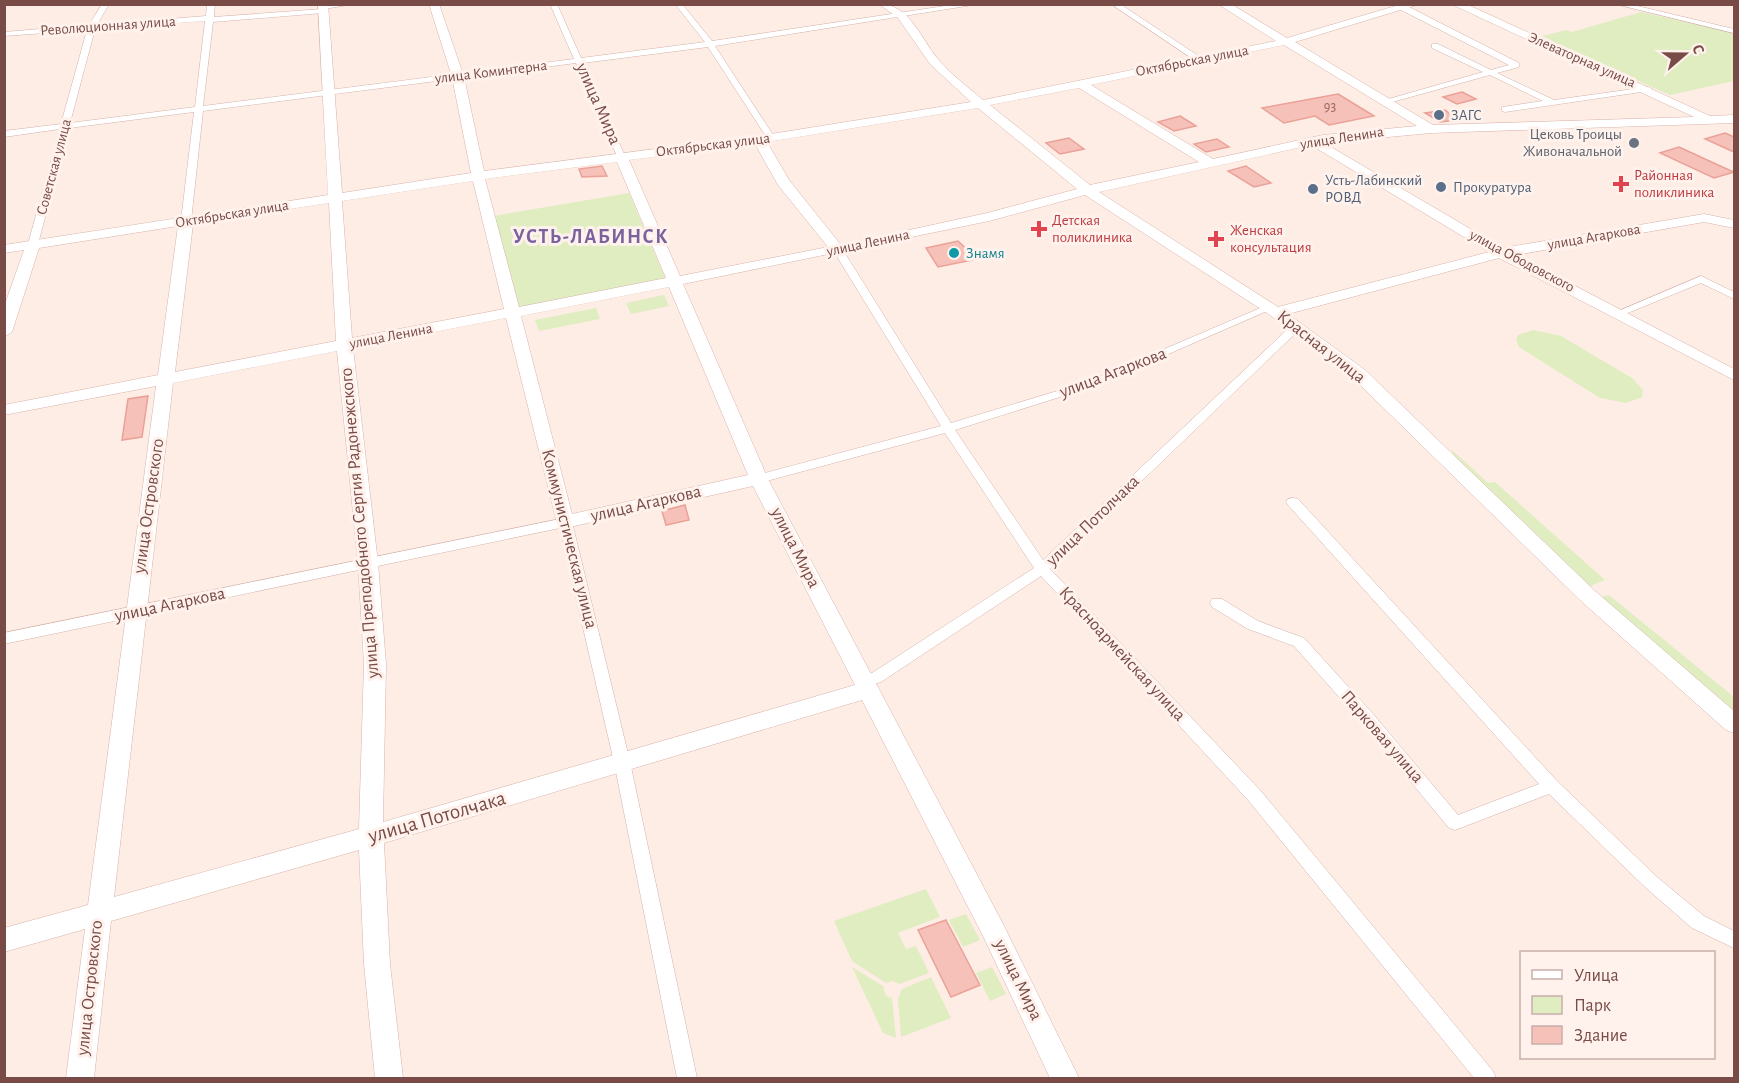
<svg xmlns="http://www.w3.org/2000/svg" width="1739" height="1083" font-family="'Alegreya Sans',sans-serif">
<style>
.green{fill:#dfedc1}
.building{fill:#f6c1b9;stroke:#eaa198;stroke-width:1.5}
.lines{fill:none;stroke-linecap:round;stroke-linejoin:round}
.street-casing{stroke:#d3b2ac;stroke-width:1}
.secondary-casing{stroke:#d9b3ab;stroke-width:1}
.street{fill:#fff;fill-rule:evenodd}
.secondary{fill:#fff;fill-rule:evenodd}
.service-dot{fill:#5c6f8a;stroke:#fff2ec;stroke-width:2}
.worship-dot{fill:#6b7280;stroke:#fff2ec;stroke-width:2}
.health-dot{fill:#e0444e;stroke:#fff2ec;stroke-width:2}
.culture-dot{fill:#0f9aa8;stroke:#fff2ec;stroke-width:2}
.labels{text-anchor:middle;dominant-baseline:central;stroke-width:6;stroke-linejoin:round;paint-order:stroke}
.far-number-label{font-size:14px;fill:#986864}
.far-street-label{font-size:15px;fill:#794b47;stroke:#fff2ec}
.far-service-label{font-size:15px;fill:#4e5e75;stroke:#fff2ec;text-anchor:start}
.far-worship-label{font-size:15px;fill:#5b616d;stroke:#fff2ec;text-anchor:end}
.far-health-label{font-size:15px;fill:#be3a42;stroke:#fff2ec;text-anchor:start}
.far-culture-label{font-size:15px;fill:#0d838f;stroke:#fff2ec;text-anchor:start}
.street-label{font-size:18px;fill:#794b47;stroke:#fff2ec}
.far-district-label{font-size:20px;font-weight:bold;letter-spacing:1.5px;fill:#79629d;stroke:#fff2ec}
.near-street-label{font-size:21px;fill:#794b47;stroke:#fff2ec}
</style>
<rect width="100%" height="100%" fill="#feede4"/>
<g class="green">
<polygon points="1641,12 1734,33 1734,81 1670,95 1539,37 1566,30 1572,32"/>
<polygon points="629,193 666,280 519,310 494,216"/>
<polygon points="664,295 669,306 631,314 626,303"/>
<polygon points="596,308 600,319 539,331 535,320"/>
<polygon points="1533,330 1561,336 1632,378 1643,390 1642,397 1626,403 1600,398 1519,347 1516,339 1518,335"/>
<polygon points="1451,449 1488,483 1495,482 1605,580 1588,587 1458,463"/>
<polygon points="1609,595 1734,697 1734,713 1600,597"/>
<polygon points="926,889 940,917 898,933 906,949 916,946 929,973 900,984 892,981 886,983 852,961 834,921"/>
<polygon points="966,914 980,940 963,947 949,920"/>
<polygon points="852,967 883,986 886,996 892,998 896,1038 883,1033"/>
<polygon points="992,967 1006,994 990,1001 976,973"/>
<polygon points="931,977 951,1018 901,1037 898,999 902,989"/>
</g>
<g class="building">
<polygon points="1462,92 1476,99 1457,104 1443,97"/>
<polygon points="1338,94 1374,116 1329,125 1315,116 1284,123 1262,108"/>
<polygon points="1445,110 1458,120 1440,122 1425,113"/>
<polygon points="1180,116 1196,126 1174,131 1158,122"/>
<polygon points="1725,133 1734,137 1734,152 1705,139"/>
<polygon points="1069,138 1084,149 1060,154 1046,143"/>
<polygon points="1217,139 1229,147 1206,152 1194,144"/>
<polygon points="1679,147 1718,165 1734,172 1714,178 1660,153"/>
<polygon points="602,166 607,176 582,177 579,169"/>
<polygon points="1246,166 1271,183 1254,187 1228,171"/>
<polygon points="958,241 977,259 938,267 926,248"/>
<polygon points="148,396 142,437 122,440 128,399"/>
<polygon points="685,505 689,520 666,525 662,511"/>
<polygon points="946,920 980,985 951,997 918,930"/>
</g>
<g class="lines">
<g class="street-casing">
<g id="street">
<path d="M102,4h7l-12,21 109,-9 1,-12h8l-1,13 108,-8 -2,-4 34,-1 -30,5 3,2 -4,2 -110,9 -10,84 371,-47 -24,-55h7l24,54 124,-16 -30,-38h7l30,37 246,-37h21l-264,42 60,92 -4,3 -4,-3 -59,-91 -125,16 42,93 -4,3 -4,-3 -41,-93 -373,48 -12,110 -5,3 -5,-3 13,-109 -125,16 -31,116 -5,3 -4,-1 -1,-2 32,-115 -56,8v-6l57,-7 26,-94 -83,6v-4l85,-7zM205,21l-10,86 -125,16 25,-94z"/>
<polygon points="1111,4 1120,4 1203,59 1196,61"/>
<polygon points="1615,4 1629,4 1734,29 1734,33"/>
<polygon points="1401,6 1407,6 1519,63 1519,67 1497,73 1554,100 1648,87 1652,89 1648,91 1505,112 1502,111 1502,107 1543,101 1490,75 1385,104 1385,100 1483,72 1432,48 1432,44 1438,44 1491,70 1509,65 1401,10"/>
<polygon points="838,247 843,250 951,423 1087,382 1265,306 1269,305 1274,308 1095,386 955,430 1043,560 1292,325 1300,325 1300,329 1050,569 1260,790 1493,1071 1496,1078 1474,1078 1248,800 1041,576 881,682 864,687 859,685 856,681 859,677 872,673 1034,568 945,433 759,483 753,479 754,476 941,426 833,250"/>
<polygon points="1701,276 1734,292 1734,299 1701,283 1623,315 1615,315 1614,313"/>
<polygon points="1293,498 1298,499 1557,781 1657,877 1704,916 1734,931 1734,948 1692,928 1645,887 1549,794 1455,830 1449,828 1361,722 1294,646 1248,629 1212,607 1210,603 1212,599 1222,599 1258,621 1304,638 1373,714 1458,815 1539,784 1288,505 1286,502 1288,499"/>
<polygon points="565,518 572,522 630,762 697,1078 677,1078 614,762 560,528 4,644 4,633"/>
</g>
</g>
<g class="secondary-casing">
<path id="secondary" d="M318,4h10l14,189 129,-20 -19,-96 -23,-73h10l25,73 20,94 287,-37 200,-32 -41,-38 -32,-46 -19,-14c31,0 41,34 59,55 12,15 30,28 45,41l293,-59 -58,-37h13l56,34 115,-34h18l-125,38 138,83 261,-8 -243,-113h15l244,112 24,-1v8l-303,10 -107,10 179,105 201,-34 30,6v8l-30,-6 -188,33 218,114v11l-235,-122 -211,56 77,56 230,221 139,120v22l-8,-3 -145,-129 -228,-223 -83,-63 -185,-120 -96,26 -306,63 85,195 234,443 77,156h-29l-66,-140 -122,-238 -478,143 6,121 13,114h-28l-11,-114 -5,-114 -248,71 -17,157h-28l19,-149 -81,23v-24l84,-23 68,-519 -152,29v-10l154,-30 20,-149 -139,22 -27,84 -8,5v-30l20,-57 -20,3v-8l324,-50zM1284,45l133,81 -94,9 -110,24 -122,-74zM1079,88l120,74 -109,23 -100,-80zM978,108l99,81 -90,24 -146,32 -52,-65 -22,-38zM755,144l23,41 50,62 -148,29 -51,-116zM1311,145l178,107 -211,55 -179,-115zM617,162l49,116 -147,29 -34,-128zM473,181l31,128 -152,29 -10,-137zM329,203l7,138 -161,31 18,-148zM669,287l79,188 -176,39 -51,-198zM506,318l52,209 7,1 188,-42 102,199 -472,137 3,-158 -8,-101 -25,-215zM337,351l21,212 6,101 -5,165 -245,68 59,-514z"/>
</g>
<use href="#street" class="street"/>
<use href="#secondary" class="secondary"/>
</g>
<g class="service-dot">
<circle cx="1439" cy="115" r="6"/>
<circle cx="1441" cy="187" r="6"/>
<circle cx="1313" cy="189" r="6"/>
</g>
<circle class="worship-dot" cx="1634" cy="143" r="6"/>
<g class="health-dot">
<path d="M1618 175h6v6h6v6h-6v6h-6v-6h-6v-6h6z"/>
<path d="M1036 220h6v6h6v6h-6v6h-6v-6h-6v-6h6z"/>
<path d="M1213 230h6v6h6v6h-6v6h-6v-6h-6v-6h6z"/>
</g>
<circle class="culture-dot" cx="954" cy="253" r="6"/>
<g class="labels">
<g class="far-number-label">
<text x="1330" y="107">93</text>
</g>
<g class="far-street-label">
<text transform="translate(108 26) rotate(-4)">Революционная улица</text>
<text transform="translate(1582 60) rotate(24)">Элеваторная улица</text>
<text transform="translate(1192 61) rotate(-11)">Октябрьская улица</text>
<text transform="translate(491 72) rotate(-7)">улица Коминтерна</text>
<text transform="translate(1342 138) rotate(-9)">улица Ленина</text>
<text transform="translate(713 145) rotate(-7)">Октябрьская улица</text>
<text transform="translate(54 167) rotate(-75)">Советская улица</text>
<text transform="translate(232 214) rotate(-9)">Октябрьская улица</text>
<text transform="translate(1594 237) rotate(-10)">улица Агаркова</text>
<text transform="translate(868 243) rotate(-12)">улица Ленина</text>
<text transform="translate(1522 261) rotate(28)">улица Ободовского</text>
<text transform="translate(391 336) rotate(-11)">улица Ленина</text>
</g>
<g class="far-service-label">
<text x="1451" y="115">ЗАГС</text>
<text x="1325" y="180">Усть-Лабинский<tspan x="1325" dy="17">РОВД</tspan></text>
<text x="1453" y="187">Прокуратура</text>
</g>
<g class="far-worship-label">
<text x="1622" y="134">Цековь Троицы<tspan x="1622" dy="17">Живоначальной</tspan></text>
</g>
<g class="far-health-label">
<text x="1634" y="175">Районная<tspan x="1634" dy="17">поликлиника</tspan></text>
<text x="1052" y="220">Детская<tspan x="1052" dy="17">поликлиника</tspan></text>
<text x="1230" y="230">Женская<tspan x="1230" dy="17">консультация</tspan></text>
</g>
<g class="far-culture-label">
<text x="966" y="253">Знамя</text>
</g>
<g class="street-label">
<text transform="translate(598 104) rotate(66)">улица Мира</text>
<text transform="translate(1321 347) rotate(38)">Красная улица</text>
<text transform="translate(1113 373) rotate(-21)">улица Агаркова</text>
<text transform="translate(646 504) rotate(-13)">улица Агаркова</text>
<text transform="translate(149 506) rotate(-82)">улица Островского</text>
<text transform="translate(1093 521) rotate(-44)">улица Потолчака</text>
<text transform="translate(360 523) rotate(-95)">улица Преподобного Сергия Радонежского</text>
<text transform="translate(569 539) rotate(76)">Коммунистическая улица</text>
<text transform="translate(795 548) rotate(63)">улица Мира</text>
<text transform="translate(170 605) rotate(-12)">улица Агаркова</text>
<text transform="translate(1122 654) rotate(47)">Красноармейская улица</text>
<text transform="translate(1382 737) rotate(49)">Парковая улица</text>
<text transform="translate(1018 980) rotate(64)">улица Мира</text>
<text transform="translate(90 988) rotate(-84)">улица Островского</text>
</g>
<g class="far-district-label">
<text x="591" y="237">УСТЬ-ЛАБИНСК</text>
</g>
<g class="near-street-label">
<text transform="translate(437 817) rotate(-16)">улица Потолчака</text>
</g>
</g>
<rect width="1739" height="1083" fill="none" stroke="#794b47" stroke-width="12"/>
<rect x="1520" y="951" width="195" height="108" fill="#fff2ec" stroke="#c9afaa" stroke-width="1.5"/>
<rect x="1532" y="970" width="30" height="9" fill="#ffffff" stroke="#c9afaa" stroke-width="1.5"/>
<text x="1574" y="981" font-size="18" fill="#794b47">Улица</text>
<rect x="1532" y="996" width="30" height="18" fill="#dfedc1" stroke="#c9afaa" stroke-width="1.5"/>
<text x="1574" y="1011" font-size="18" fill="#794b47">Парк</text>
<rect x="1532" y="1026" width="30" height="18" fill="#f6c1b9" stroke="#c9afaa" stroke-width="1.5"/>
<text x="1574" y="1041" font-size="18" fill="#794b47">Здание</text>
<g transform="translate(1685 54) rotate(70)" stroke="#fff2ec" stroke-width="4.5" paint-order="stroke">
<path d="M0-4.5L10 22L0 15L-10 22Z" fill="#794b47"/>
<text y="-9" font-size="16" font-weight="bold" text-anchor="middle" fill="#794b47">С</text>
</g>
</svg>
